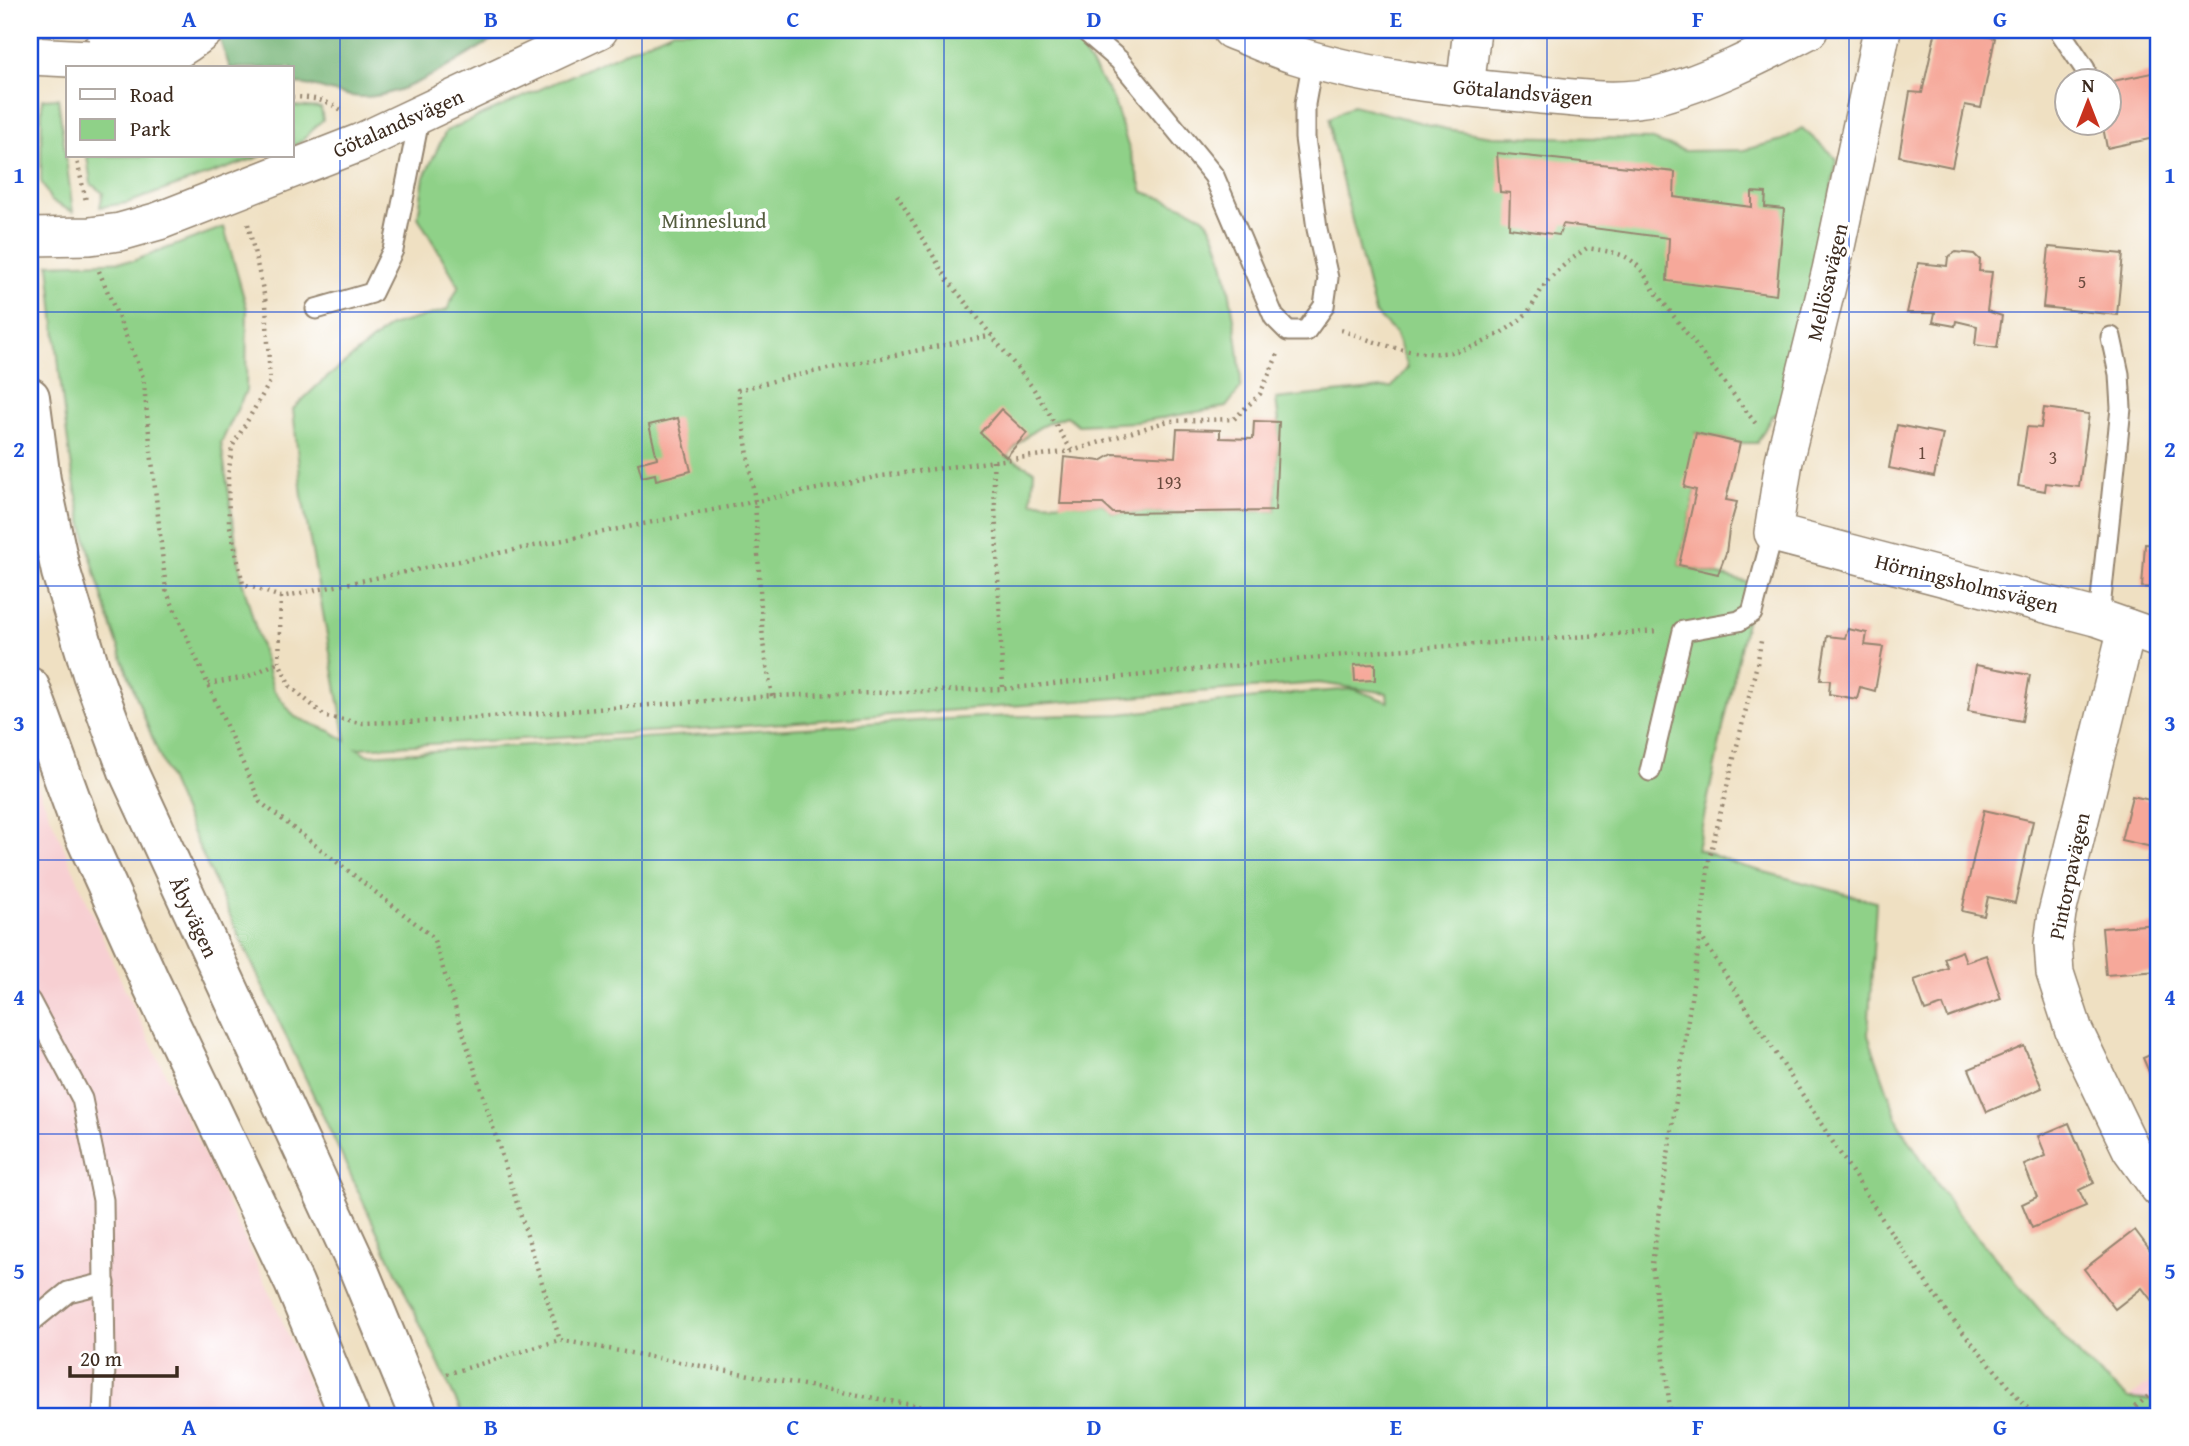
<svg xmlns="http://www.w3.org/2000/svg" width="2189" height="1446" font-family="'Gentium Book Plus',serif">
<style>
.built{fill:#f7cfd2}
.green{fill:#8fd188;stroke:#657e53;stroke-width:2;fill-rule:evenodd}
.forest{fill:#73b374;stroke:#576e49;stroke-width:2}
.building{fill:#f6a89a}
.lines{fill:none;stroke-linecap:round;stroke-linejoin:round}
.service-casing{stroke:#958570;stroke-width:23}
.minor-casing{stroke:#958570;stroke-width:40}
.tertiary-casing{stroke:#958570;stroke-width:42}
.path{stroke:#958570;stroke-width:4.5;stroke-dasharray:2 5;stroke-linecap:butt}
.service{stroke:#fff;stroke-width:19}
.minor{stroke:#fff;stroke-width:37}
.tertiary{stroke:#fff;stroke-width:38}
.minor-bridge-casing{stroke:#958570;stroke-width:40;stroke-linecap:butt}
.minor-bridge{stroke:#fff;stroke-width:37}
.grid{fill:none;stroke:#1d4ed8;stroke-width:2;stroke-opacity:0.55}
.labels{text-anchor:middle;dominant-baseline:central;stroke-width:7;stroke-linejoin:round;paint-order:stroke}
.number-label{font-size:18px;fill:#6a4a3d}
.street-label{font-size:21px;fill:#3b2a1e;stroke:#fff}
.park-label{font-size:21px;fill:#545c3e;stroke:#fff}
.neatline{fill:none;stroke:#1d4ed8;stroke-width:2.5}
.grid-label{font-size:23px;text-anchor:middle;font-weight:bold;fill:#1d4ed8}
</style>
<rect width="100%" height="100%" fill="#fff"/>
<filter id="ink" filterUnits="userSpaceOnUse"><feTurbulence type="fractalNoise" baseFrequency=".0143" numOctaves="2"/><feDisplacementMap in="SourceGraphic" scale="14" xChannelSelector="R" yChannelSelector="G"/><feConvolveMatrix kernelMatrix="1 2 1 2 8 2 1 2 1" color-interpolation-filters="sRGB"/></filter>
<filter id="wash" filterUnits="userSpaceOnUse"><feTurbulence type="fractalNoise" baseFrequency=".00686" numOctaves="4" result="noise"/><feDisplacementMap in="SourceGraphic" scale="28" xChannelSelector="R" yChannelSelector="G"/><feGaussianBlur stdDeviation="1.57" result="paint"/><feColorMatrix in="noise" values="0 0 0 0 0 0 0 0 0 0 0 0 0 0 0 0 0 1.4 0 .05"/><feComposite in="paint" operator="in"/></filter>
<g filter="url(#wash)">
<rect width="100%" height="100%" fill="#efe0c2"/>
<g class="built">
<polygon points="30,769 124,987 272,1296 321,1416 30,1416"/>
<polygon points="2159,1374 2159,1401 2129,1399"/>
</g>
<g class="green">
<path d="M674,30h401l5,17 33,52 30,93c17,6 53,16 64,29 19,23 34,135 34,167l-15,19 -89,15 -59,3 -11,-9c-29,9 -40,18 -61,40l28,14 -2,32 71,2 10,9 162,-2 4,-89 -3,-23 116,-12 16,-20 -13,-34 -20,-20 -43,-173 -2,-22 23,-13 93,24 47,7 156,3 36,12 59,-1 38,-10 20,-12 35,31 -48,250 -17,7 -15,27h-17l-44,-10v57l-17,75 75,19 -57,265 45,17 134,36 -8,133 32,91 55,85 126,147 48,41 30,2v12l-4,3h-1692c-72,-158 -148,-314 -220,-472 -61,-132 -123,-268 -158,-410 -21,-88 -27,-180 -36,-270l84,-3 91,-34 23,82 -1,82 -25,52 21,137 31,109 22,28 35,14 16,10 -44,-245 -9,-87 25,-24 72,-59 57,-16 12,-24 -41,-69 6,-40 22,-46zM1319,683l68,10 1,9 -34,-13 -63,5 -170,20 -139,3 -614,38 -11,-7 360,-20z"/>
<polygon points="58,98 73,212 51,201 41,181 42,99"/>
<path d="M292,106l29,2 2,12c-11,8 -18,22 -31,26z"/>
<polygon points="87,156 262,156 127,203 100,207 103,193 91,184"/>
</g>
<path class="forest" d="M228,30h281c-40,23 -101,68 -148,67 -23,0 -46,-15 -69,-12v-17h-62l-11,-30z"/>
<g id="blocks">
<g class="building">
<polygon points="1936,30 1952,30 1995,38 1981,108 1965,105 1952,167 1899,156 1910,92 1922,93"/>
<polygon points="2157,72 2159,137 2107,148 2102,122 2108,122 2108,82"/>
<polygon points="1497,153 1675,172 1674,197 1752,207 1752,192 1766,193 1765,207 1784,209 1776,295 1667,281 1669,238 1563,224 1559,235 1509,228 1510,193 1500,192"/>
<polygon points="2049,247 2123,254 2117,315 2043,307"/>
<polygon points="1956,252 1974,254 1980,260 1979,271 1992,272 1987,311 2002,316 1997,348 1975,345 1977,326 1956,321 1955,326 1933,322 1935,313 1907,313 1918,263 1947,266 1948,257"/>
<polygon points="2044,408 2089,414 2079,487 2046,483 2045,491 2018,486 2027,427 2041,428"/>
<polygon points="1001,409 1027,433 1006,457 980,433"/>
<polygon points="2158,409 2159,410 2159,454 2152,453"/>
<polygon points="678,418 691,471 656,480 655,474 642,477 638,463 657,458 649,425"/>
<polygon points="1254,421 1279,422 1275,511 1113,513 1103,504 1060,504 1064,457 1101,461 1113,454 1175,457 1177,429 1220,430 1220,438 1253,439"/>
<polygon points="1897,425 1943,434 1934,477 1889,468"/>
<polygon points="1696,433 1740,443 1726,500 1737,502 1729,530 1726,553 1718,574 1679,565 1696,490 1684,487"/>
<polygon points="2145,544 2159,545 2159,588 2142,587"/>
<polygon points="1848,629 1867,633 1865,645 1883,647 1875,691 1860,687 1857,699 1829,694 1830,680 1820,680 1827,636 1845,638"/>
<polygon points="1375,664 1375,680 1355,681 1354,665"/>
<polygon points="1976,665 2030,675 2022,721 1968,711"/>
<polygon points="2132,796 2159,802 2159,862 2149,859 2152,847 2121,840"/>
<polygon points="1984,810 2033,821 2015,903 1988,897 1984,916 1962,911"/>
<polygon points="2159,924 2159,971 2106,975 2102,928"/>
<polygon points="1962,951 1966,962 1986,955 2001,999 1948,1018 1943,1005 1925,1011 1914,980 1948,968 1944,958"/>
<polygon points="2024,1046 2042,1088 1987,1112 1969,1069"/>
<polygon points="2159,1051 2159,1095 2143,1058"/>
<polygon points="2069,1123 2094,1183 2079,1190 2086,1206 2032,1228 2022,1204 2037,1197 2024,1165 2046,1156 2038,1136"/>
<polygon points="2135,1230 2159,1262 2159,1310 2142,1288 2115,1309 2084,1269"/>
</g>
</g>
</g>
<g filter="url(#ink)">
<use href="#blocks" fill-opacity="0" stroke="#958570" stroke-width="2"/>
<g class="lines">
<g class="service-casing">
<g id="service">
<polyline points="1084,30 1119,60 1214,176 1274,317 1288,331 1306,331 1324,306 1328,278 1317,229 1305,138 1305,104 1313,59"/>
<polyline points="2059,30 2085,69"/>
<polyline points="316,309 372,293 393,250 420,115"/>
<polyline points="2099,618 2121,408 2119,374 2111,337"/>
<polyline points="1650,771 1683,631 1739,621 1752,613 1773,533"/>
<polyline points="30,1001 82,1099 103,1200 105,1367 103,1416"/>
<polyline points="30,1323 68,1292 105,1283"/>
</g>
</g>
<g class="minor-casing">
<g id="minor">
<path d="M1231,30c21,8 42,18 64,25 79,25 164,32 246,40 38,3 79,10 117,0 52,-14 103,-40 151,-65"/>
<polyline points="1882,30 1831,270 1784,461 1773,533 2099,618 2159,639"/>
<path d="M89,59c11,2 26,9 37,8 29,-2 58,-19 79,-37"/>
<polyline points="89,59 119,40 149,30"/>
<polyline points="1465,88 1472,30"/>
<polyline points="30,237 90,236 120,232 159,221 359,143 599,30"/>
<polyline points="2127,628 2057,913 2053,944 2055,973 2074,1031 2131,1149 2159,1188"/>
</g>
</g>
<g class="tertiary-casing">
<g id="tertiary">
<polyline points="30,397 41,480 61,572 92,674 128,771 358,1268 419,1416"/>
<polyline points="30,687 84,835 150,981 294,1283 349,1416"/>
</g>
</g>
<g class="path">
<path d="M292,97c19,0 34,3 49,13"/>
<polyline points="76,156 86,201"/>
<polyline points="897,195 947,279 1033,388 1072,451"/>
<polyline points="248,224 266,303 270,382 232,447 228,477 229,522 243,584 281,597 881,476 1072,451 1168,421 1234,419 1260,394 1278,354"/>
<polyline points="99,271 143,377 166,590 260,802 433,937 560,1340"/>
<path d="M1341,330c51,18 92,36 145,11 15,-8 28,-15 40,-27 8,-9 13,-22 20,-31 11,-14 27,-25 41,-35 38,6 47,6 66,41l103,135"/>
<polyline points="993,461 1003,689"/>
<polyline points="281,597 279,662 290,686 326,717 361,723 436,721 772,696 1003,689 1393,650 1657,631"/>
<polyline points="208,684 247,677 279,662"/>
<polyline points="772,696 763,643 755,501 738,390 793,376 993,335"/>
<polyline points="1700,935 1886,1225 1950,1317 2034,1416"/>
<polyline points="447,1374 560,1340 972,1416"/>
<polyline points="1671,1416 1652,1264 1698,951 1709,860 1758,660 1761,641"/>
<polyline points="2125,1416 2159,1387"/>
</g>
<use href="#service" class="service"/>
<use href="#minor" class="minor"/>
<use href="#tertiary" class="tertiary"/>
<g class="minor-bridge-casing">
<polyline id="minor-bridge" points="30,56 89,59"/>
</g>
<use href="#minor-bridge" class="minor-bridge"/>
</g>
</g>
<path class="grid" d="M340,30v1386M642,30v1386M944,30v1386M1245,30v1386M1547,30v1386M1849,30v1386M30,312h2129M30,586h2129M30,860h2129M30,1134h2129"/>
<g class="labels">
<g class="number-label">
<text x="2082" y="281">5</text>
<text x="1922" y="452">1</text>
<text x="2053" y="457">3</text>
<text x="1169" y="482">193</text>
</g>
<g class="street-label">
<text transform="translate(1523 92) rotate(5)">Götalandsvägen</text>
<text transform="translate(398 123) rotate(-24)">Götalandsvägen</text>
<text transform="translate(1827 282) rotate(-77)">Mellösavägen</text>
<text transform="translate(1967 583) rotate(14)">Hörningsholmsvägen</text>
<text transform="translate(2069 876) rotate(-78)">Pintorpavägen</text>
<text transform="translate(194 917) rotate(65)">Åbyvägen</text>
</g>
<g class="park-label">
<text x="714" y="220">Minneslund</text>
</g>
</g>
<rect width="2189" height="1446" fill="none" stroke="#fff" stroke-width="77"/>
<rect x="66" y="66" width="228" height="91" fill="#ffffff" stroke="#b1aaa5" stroke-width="2"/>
<rect x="80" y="89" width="35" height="10" fill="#ffffff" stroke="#b1aaa5" stroke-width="2"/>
<text x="130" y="102" font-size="21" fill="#3b2a1e">Road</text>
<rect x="80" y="119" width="35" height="21" fill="#8fd188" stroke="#b1aaa5" stroke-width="2"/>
<text x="130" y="136" font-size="21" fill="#3b2a1e">Park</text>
<g transform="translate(2088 102)"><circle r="33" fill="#ffffff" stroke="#b1aaa5" stroke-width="2"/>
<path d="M0-5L12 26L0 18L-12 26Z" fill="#c8321e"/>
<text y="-10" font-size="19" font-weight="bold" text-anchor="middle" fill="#3b2a1e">N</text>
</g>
<path d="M70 1366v10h107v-10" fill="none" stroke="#3b2a1e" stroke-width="3.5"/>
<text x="80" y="1366" font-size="21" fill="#3b2a1e" stroke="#ffffff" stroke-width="5" paint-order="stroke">20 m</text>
<rect x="38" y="38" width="2112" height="1370" class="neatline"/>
<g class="grid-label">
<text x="189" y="27">A</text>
<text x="491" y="27">B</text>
<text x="793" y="27">C</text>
<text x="1094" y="27">D</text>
<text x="1396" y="27">E</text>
<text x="1698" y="27">F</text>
<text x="2000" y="27">G</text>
<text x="19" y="183">1</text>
<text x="2170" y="183">1</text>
<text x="19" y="457">2</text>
<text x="2170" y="457">2</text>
<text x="19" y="731">3</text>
<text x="2170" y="731">3</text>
<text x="19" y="1005">4</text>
<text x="2170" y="1005">4</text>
<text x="19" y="1279">5</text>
<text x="2170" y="1279">5</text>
<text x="189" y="1435">A</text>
<text x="491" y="1435">B</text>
<text x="793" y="1435">C</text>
<text x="1094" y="1435">D</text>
<text x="1396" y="1435">E</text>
<text x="1698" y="1435">F</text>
<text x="2000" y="1435">G</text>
</g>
</svg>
